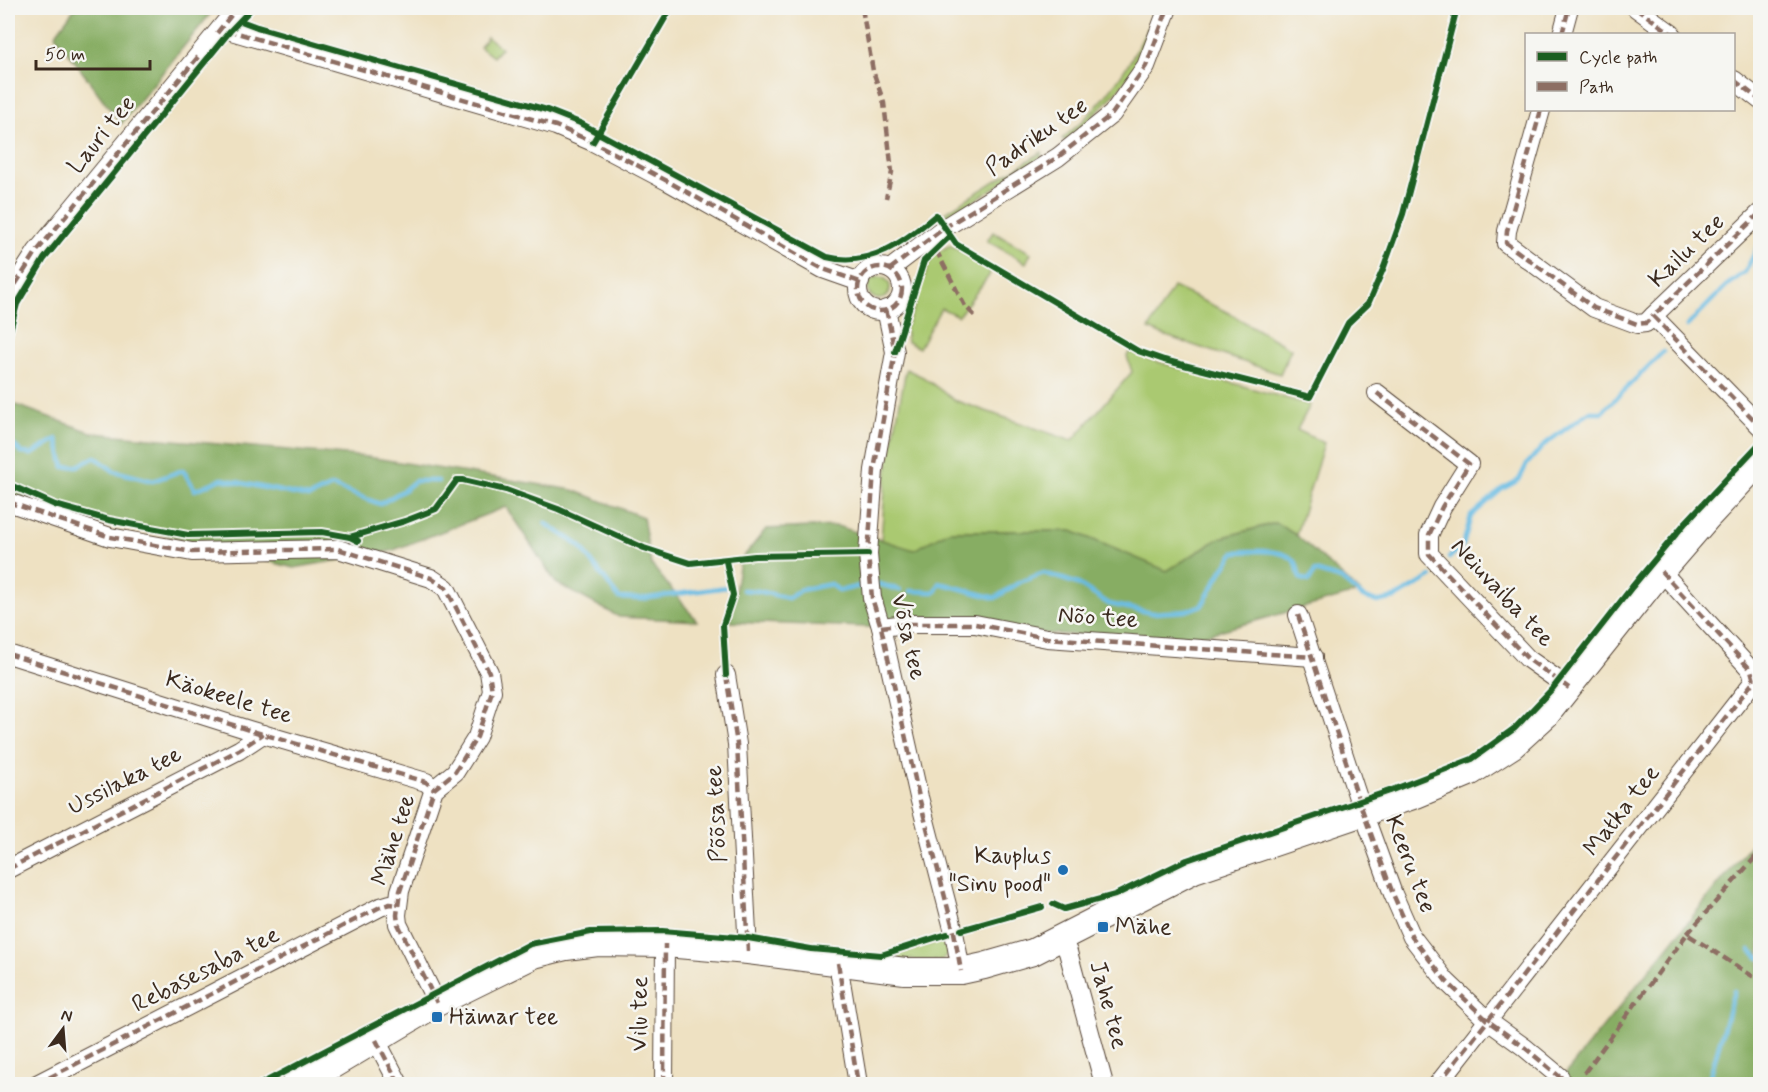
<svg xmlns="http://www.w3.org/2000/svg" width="1768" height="1092" font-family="Mynerve,sans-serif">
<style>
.green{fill:#aac971;stroke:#727a48;stroke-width:1.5}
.forest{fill:#87ad63;stroke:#616c40;stroke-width:1.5}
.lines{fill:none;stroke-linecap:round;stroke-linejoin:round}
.stream{stroke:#66bbe3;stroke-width:4.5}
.street-casing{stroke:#564537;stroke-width:20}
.secondary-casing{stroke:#564537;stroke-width:28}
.street{stroke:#fff;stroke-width:18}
.secondary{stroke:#fff;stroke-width:26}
.quiet{stroke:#8d6e63;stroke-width:4.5;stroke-dasharray:9 4.5;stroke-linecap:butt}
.cycleway-casing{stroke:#f6f6f2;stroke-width:10}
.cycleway{stroke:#1b5e20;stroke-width:6}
.poi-dot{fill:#1f6fb2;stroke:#f6f6f2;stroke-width:2}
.labels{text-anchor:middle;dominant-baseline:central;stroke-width:5;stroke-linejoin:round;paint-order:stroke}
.street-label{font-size:24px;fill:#3b2a1e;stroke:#f6f6f2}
.poi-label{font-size:24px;fill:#3b2a1e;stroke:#f6f6f2;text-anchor:start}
</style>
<rect width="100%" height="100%" fill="#f6f6f2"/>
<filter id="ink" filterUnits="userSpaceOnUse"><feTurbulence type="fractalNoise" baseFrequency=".0167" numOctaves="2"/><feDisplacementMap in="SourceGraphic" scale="12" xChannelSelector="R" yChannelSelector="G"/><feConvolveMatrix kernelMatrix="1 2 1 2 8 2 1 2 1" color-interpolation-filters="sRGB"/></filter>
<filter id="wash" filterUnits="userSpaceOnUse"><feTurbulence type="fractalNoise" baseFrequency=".008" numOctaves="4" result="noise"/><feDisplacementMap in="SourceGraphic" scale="24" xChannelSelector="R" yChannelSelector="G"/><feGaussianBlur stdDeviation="1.35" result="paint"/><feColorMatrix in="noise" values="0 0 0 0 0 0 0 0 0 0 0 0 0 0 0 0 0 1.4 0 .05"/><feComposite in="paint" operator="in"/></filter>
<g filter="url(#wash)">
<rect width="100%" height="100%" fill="#eee1c2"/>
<g class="green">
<path d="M1156,8h5c-10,22 -18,47 -32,68 -18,24 -40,45 -62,65l-5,-2c44,-35 74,-79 94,-131z"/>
<polygon points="487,37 501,48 493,57 480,47"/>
<polygon points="1042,152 1041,158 945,219 945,213 947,211"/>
<polygon points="993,232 1031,253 1026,263 987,241"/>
<polygon points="950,245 991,269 989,276 958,316 941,308 919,348 907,342 905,329 914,307 929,263 935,254"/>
<circle cx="879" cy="288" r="11"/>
<polygon points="1173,287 1227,312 1291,349 1280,374 1160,334 1149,329"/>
<polygon points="1130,351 1148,359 1310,405 1297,430 1324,443 1296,535 1275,523 1220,538 1167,571 1072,531 949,531 914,551 881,540 886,477 906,369 923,377 954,400 1072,441 1132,372 1127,356"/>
<polygon points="948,939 948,954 941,961 881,959"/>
</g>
<g class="forest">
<polygon points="75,8 215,8 121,124 55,35"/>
<polygon points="8,402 93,433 368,457 573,490 643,517 651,564 697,621 619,617 556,583 506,507 391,551 294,568 8,494"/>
<polygon points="1276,523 1296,535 1360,592 1190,639 730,622 740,561 766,529 837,526 914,550 949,531 1072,531 1167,571 1220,538"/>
<polygon points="1760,833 1760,1084 1557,1084"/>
</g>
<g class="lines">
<g class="stream">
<polyline points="1687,326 1726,286 1745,272 1760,243"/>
<polyline points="8,440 22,453 32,454 57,439 64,467 78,466 95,457 114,471 153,481 183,470 195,490 222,479 309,497 332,486 380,504 404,490 415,481 438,481"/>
<polyline points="545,523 580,546 619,598 641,599 727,587"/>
<polyline points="1449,558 1463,545 1471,516 1502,489 1519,480 1527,464 1545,444 1589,412 1602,412 1663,352"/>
<polyline points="879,584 900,590"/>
<polyline points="743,590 758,591 788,598 801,590 831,584 839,591 860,586"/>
<path d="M910,591l25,1 5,-9 55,15 25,-16 24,-9 34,11 31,20 43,9 34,-2 16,-6 21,-36 12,-17c16,-1 51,-5 61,11 2,4 2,11 4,15l9,3 6,-10 26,8 22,18 14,5 18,-4 36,-21"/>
<polyline points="1750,950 1760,958"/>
<polyline points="1708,1084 1734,991"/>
</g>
</g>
</g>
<g filter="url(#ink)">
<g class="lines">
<g class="street-casing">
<g id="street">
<polyline points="1636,8 1672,34"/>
<polyline points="221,28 556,126 593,142 669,182 823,269 860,282"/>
<polyline points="1562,34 1569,8"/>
<polyline points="1734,80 1760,100"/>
<polyline points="1541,110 1507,231 1506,243 1594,308 1637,324 1646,323 1653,316"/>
<polyline points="1760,213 1653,316 1760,426"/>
<circle cx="880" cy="289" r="22"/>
<polyline points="890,269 944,228 1058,157 1112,114 1146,66 1168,8"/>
<polyline points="8,296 37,251 237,8"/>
<polyline points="886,309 895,352 874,470 868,554 872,598 881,627 919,797 954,932 961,971"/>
<polyline points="1377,393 1469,464 1442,507 1429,535 1429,554 1528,659 1569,688"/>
<polyline points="8,502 110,537 192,552 338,549 431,578 446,588 489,672 492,691 477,737 455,772 434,789 400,891 397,915 398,924 437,1003"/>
<polyline points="1298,615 1359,801 1393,894 1412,937 1446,981 1488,1021 1524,1047 1560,1077"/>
<polyline points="881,627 907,624 975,624 1047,638 1313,657"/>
<polyline points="8,654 249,730 426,782 434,789"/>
<polyline points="726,675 737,744 748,951"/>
<polyline points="8,869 239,750 263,734"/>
<polyline points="1062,939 1068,952 1104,1084"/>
<polyline points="838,963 858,1084"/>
<polyline points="376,1040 399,1084"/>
<polyline points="37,1084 380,907 390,904 398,905"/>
<polyline points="664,1084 665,944"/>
<polyline points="1438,1084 1754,681 1751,670 1661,571"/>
</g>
</g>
<g class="secondary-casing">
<polyline id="secondary" points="295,1084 333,1065 437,1003 534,955 566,947 598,943 665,944 748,951 905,971 961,971 984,966 1033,952 1194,870 1416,795 1471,772 1513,745 1547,714 1661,571 1706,519 1760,461"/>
</g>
<use href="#street" class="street"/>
<use href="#secondary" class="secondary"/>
<g class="quiet">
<polyline points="862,8 873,71 884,103 892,172 886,198"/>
<polyline points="1636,8 1672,34"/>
<polyline points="227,30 556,126 593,142 669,182 823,269 860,282"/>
<polyline points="217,33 237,8"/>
<polyline points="1562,34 1569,8"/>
<polyline points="1734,80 1760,100"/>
<polyline points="1541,110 1507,231 1506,243 1594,308 1637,324 1646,323 1653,316"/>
<polyline points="1760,213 1653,316 1760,426"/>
<polyline points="936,250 965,306 977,318"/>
<circle cx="880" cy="289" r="22"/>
<polyline points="890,269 944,228 1058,157 1112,114 1146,66 1168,8"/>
<polyline points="8,296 37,251 198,57"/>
<polyline points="886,309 895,352 874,470 868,554 872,598 881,627 919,797 954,932 961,971"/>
<polyline points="1377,393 1469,464 1442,507 1429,535 1429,554 1528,659 1569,688"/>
<polyline points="8,502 110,537 192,552 338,549 431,578 446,588 489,672 492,691 477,737 455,772 434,789 400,891 397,915 398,924 437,1003"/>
<polyline points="1298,615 1359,801 1393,894 1412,937 1446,981 1488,1021 1524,1047 1560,1077 1581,1084"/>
<polyline points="881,627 907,624 975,624 1047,638 1313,657"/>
<polyline points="8,654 249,730 426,782 434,789"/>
<polyline points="726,675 737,744 748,951"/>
<polyline points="8,869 239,750 263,734"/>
<polyline points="1687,934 1760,852"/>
<polyline points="838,963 858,1084"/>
<polyline points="376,1040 399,1084"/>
<polyline points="37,1084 380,907 390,904 398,905"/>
<polyline points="664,1084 665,944"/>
<polyline points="1438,1084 1754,681 1751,670 1661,571"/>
<polyline points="1576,1084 1687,934 1760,981"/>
</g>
<g class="cycleway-casing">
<g id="cycleway">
<path d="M241,21l16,6 290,83 33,13 247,134c43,11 78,-16 109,-42l20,29 182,107 26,9 146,37 38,-74 20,-19 16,-37 19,-53 54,-206"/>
<polyline points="593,142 671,8"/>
<polyline points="8,338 17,304 44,259 230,31 252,8"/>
<polyline points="895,352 924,261 950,236"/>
<polyline points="8,484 55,505 109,520 188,535 322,532 350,537 358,541"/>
<polyline points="350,537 405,521 436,509 457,480 463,480 506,490 558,509 644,548 690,563 755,556 868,554"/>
<polyline points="726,561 733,595 723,625 726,675"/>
<polyline points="1053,904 1064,909 1115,895 1187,860 1392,790 1472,759 1515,728 1553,688 1632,587 1686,522 1760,443"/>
<polyline points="961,930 1042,907"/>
<polyline points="261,1084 530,944 591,932 662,931 748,938 811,949 881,955 947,934"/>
</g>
</g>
<use href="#cycleway" class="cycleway"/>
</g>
</g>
<g class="poi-dot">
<circle cx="1063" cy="870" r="6"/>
<rect x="1097" y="921" width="12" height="12" rx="3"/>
<rect x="431" y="1011" width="12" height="12" rx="3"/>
</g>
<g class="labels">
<g class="street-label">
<text transform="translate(102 135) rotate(-51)">Lauri tee</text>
<text transform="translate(1037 137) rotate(-35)">Padriku tee</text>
<text transform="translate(1687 251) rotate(-44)">Kailu tee</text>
<text transform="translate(1502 593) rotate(47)">Neiuvaiba tee</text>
<text transform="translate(1098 618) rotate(4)">Nõo tee</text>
<text transform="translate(908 637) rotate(77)">Võsa tee</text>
<text transform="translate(229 698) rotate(17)">Käokeele tee</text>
<text transform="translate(125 781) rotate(-27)">Ussilaka tee</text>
<text transform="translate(1622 811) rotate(-52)">Matka tee</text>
<text transform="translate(717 814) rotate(-93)">Põõsa tee</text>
<text transform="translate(394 840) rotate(-72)">Mähe tee</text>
<text transform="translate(1410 864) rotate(69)">Keeru tee</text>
<text transform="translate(206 970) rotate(-27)">Rebasesaba tee</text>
<text transform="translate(1108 1005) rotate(75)">Jahe tee</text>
<text transform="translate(640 1014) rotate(-89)">Vilu tee</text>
</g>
<g class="poi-label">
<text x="1051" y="856" text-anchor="end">Kauplus<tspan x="1051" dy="28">"Sinu pood"</tspan></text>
<text x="1115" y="927">Mähe</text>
<text x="449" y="1017">Hämar tee</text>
</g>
</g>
<rect width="1768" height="1092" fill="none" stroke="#f6f6f2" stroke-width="30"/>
<rect x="1525" y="33" width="210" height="78" fill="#f6f6f2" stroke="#aba49d" stroke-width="1.5"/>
<rect x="1537" y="52" width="30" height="9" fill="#1b5e20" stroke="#aba49d" stroke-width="1.5"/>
<text x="1579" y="63" font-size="18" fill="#3b2a1e">Cycle path</text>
<rect x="1537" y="82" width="30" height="9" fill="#8d6e63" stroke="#aba49d" stroke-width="1.5"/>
<text x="1579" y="93" font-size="18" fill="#3b2a1e">Path</text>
<g transform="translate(63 1029) rotate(16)" stroke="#f6f6f2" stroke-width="4.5" paint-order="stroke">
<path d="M0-4.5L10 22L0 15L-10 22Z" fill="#3b2a1e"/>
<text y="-9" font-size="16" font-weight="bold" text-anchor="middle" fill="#3b2a1e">N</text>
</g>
<path d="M36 60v9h114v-9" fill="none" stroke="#3b2a1e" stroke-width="3"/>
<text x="45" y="60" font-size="18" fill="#3b2a1e" stroke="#f6f6f2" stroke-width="4.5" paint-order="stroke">50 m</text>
</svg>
